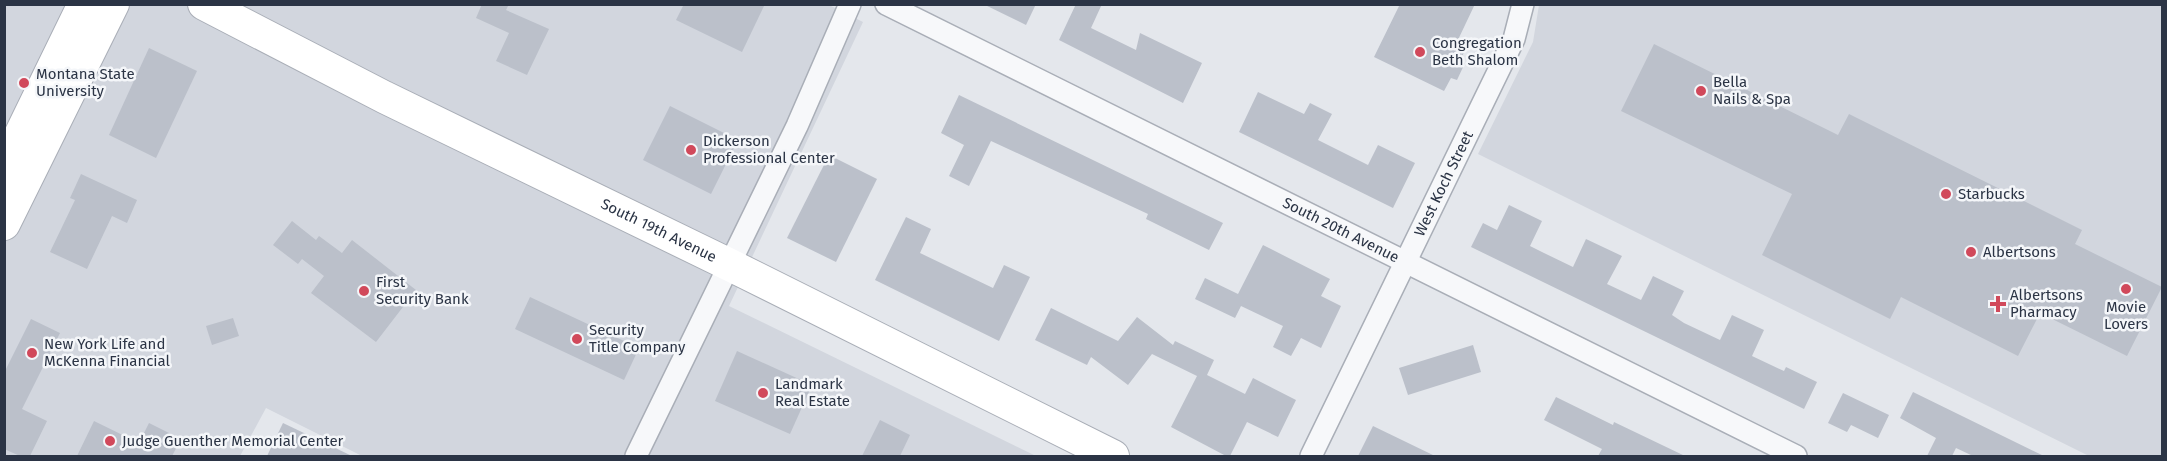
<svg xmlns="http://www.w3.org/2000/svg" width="2167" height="461" font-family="'Fira Sans',sans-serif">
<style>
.built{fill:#d2d6de}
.building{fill:#bbc0ca}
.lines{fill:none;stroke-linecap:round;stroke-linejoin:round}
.minor-casing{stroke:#a9aeb7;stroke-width:24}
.secondary-casing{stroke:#a9aeb7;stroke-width:34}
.minor{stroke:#f7f8fa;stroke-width:21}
.secondary{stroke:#fff;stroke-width:32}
.poi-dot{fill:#d1495b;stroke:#f4f6f9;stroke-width:2}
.labels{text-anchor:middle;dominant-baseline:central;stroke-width:5;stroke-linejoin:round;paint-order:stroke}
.poi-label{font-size:15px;fill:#2b3445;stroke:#f4f6f9;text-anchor:start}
.street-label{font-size:15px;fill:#2b3445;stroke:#f4f6f9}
</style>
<rect width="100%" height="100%" fill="#e4e7ec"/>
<g class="built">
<polygon points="4,5 829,5 863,22 729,306 1036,456 362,456 266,408 240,456 5,456"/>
<polygon points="1539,5 2162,5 2162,456 2089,456 1478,154 1533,42"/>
</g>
<g class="building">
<polygon points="482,4 509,4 506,10 549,29 527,75 496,61 509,33 476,18"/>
<polygon points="684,4 765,4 742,52 676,20"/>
<polygon points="983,4 1036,4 1026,25"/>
<polygon points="1076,4 1102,4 1091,28 1136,50 1140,33 1202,63 1183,103 1059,40"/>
<polygon points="1400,4 1475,4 1456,44 1466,48 1460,61 1465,63 1457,80 1451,78 1444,91 1374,57"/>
<polygon points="1654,44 1838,135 1849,114 2082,230 2075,244 2162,287 2127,356 2040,313 2018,356 1901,297 1890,319 1762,255 1792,194 1621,111"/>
<polygon points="149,48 197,71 156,158 109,135"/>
<polygon points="1258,92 1304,114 1310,103 1332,114 1318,140 1368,165 1378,145 1415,163 1393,208 1239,132"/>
<polygon points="959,95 1223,223 1209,250 1146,219 1148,214 991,141 969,186 949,176 964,145 941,133"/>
<polygon points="670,106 738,140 711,194 643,160"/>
<polygon points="829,155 877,179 836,262 787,238"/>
<polygon points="81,174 137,200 127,223 112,216 87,269 50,252 75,200 70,198"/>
<polygon points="1509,205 1542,221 1530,246 1544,253 1573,267 1586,239 1622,256 1607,284 1641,300 1653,276 1684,291 1672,315 1684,323 1720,340 1732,315 1764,330 1752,356 1784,371 1786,367 1817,382 1804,409 1471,247 1483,223 1497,230"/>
<polygon points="906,217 931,229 920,253 993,288 1004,265 1030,277 999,341 875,280"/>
<polygon points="292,221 316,240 319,236 342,253 352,240 416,290 376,342 311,293 324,276 302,259 298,264 273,245"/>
<polygon points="1263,245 1330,279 1321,296 1341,306 1321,348 1301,338 1291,356 1273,347 1283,326 1241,306 1235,318 1195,299 1205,278 1238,294"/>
<polygon points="530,297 639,348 624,380 515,329"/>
<polygon points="1051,308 1118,341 1137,317 1173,345 1175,341 1214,360 1207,375 1245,394 1253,378 1296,400 1278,437 1247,422 1230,456 1226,456 1171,427 1197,376 1152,354 1128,385 1091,357 1087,365 1035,340"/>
<polygon points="233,318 239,336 212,345 206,326"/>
<polygon points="31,319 60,333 22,409 47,421 30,456 20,456 4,449 4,373"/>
<polygon points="1473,345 1481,372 1408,395 1399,368"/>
<polygon points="737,351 812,385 790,434 715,401"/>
<polygon points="1913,392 2009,439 2044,456 1973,456 1956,448 1952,456 1927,456 1936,438 1900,418"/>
<polygon points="1843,393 1889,415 1878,438 1851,425 1847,432 1828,423"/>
<polygon points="1556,397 1613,425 1614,422 1685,456 1598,456 1602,449 1544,420"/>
<polygon points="880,420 910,435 900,456 862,456"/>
<polygon points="94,421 139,443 149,423 181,439 172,456 77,456"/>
<polygon points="283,423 352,456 267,456"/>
<polygon points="1373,426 1435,456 1358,456"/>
</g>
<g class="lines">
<g class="minor-casing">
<g id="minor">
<path id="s1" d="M886,4l910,452"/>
<polyline points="636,456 797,126 850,4"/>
<path id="s2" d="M1311,456l203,-417 9,-35"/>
</g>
</g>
<g class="secondary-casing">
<g id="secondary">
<path id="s3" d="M204,4l180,93 346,168 383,191"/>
<polyline points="4,168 84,4"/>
<polyline points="4,224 113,4"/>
</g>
</g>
<use href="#minor" class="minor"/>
<use href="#secondary" class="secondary"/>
</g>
<g class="poi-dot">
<circle cx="1420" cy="52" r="6"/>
<circle cx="24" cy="83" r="6"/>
<circle cx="1701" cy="91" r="6"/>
<circle cx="691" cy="150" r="6"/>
<circle cx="1946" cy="194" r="6"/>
<circle cx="1971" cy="252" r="6"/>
<circle cx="2126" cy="289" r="6"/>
<circle cx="364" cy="291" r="6"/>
<path d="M1995 295h6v6h6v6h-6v6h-6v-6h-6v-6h6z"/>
<circle cx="577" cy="339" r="6"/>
<circle cx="32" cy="353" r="6"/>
<circle cx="763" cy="393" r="6"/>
<circle cx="110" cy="441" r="6"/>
</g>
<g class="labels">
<g class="poi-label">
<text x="1432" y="43">Congregation<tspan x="1432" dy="17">Beth Shalom</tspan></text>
<text x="36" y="74">Montana State<tspan x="36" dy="17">University</tspan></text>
<text x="1713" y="82">Bella<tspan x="1713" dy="17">Nails &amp; Spa</tspan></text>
<text x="703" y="141">Dickerson<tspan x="703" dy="17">Professional Center</tspan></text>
<text x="1958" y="194">Starbucks</text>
<text x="1983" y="252">Albertsons</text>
<text x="376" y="282">First<tspan x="376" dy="17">Security Bank</tspan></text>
<text x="2010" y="295">Albertsons<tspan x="2010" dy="17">Pharmacy</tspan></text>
<text x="2126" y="307" text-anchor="middle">Movie<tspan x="2126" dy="17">Lovers</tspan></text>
<text x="589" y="330">Security<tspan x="589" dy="17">Title Company</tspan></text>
<text x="44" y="344">New York Life and<tspan x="44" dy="17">McKenna Financial</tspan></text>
<text x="775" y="384">Landmark<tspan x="775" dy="17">Real Estate</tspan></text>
<text x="122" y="441">Judge Guenther Memorial Center</text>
</g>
<g class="street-label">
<text stroke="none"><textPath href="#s2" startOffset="303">West Koch Street</textPath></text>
<text stroke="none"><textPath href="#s3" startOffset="508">South 19th Avenue</textPath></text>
<text stroke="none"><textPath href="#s1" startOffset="508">South 20th Avenue</textPath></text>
</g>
</g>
<rect width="2167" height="461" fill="none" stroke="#2b3445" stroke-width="12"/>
</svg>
